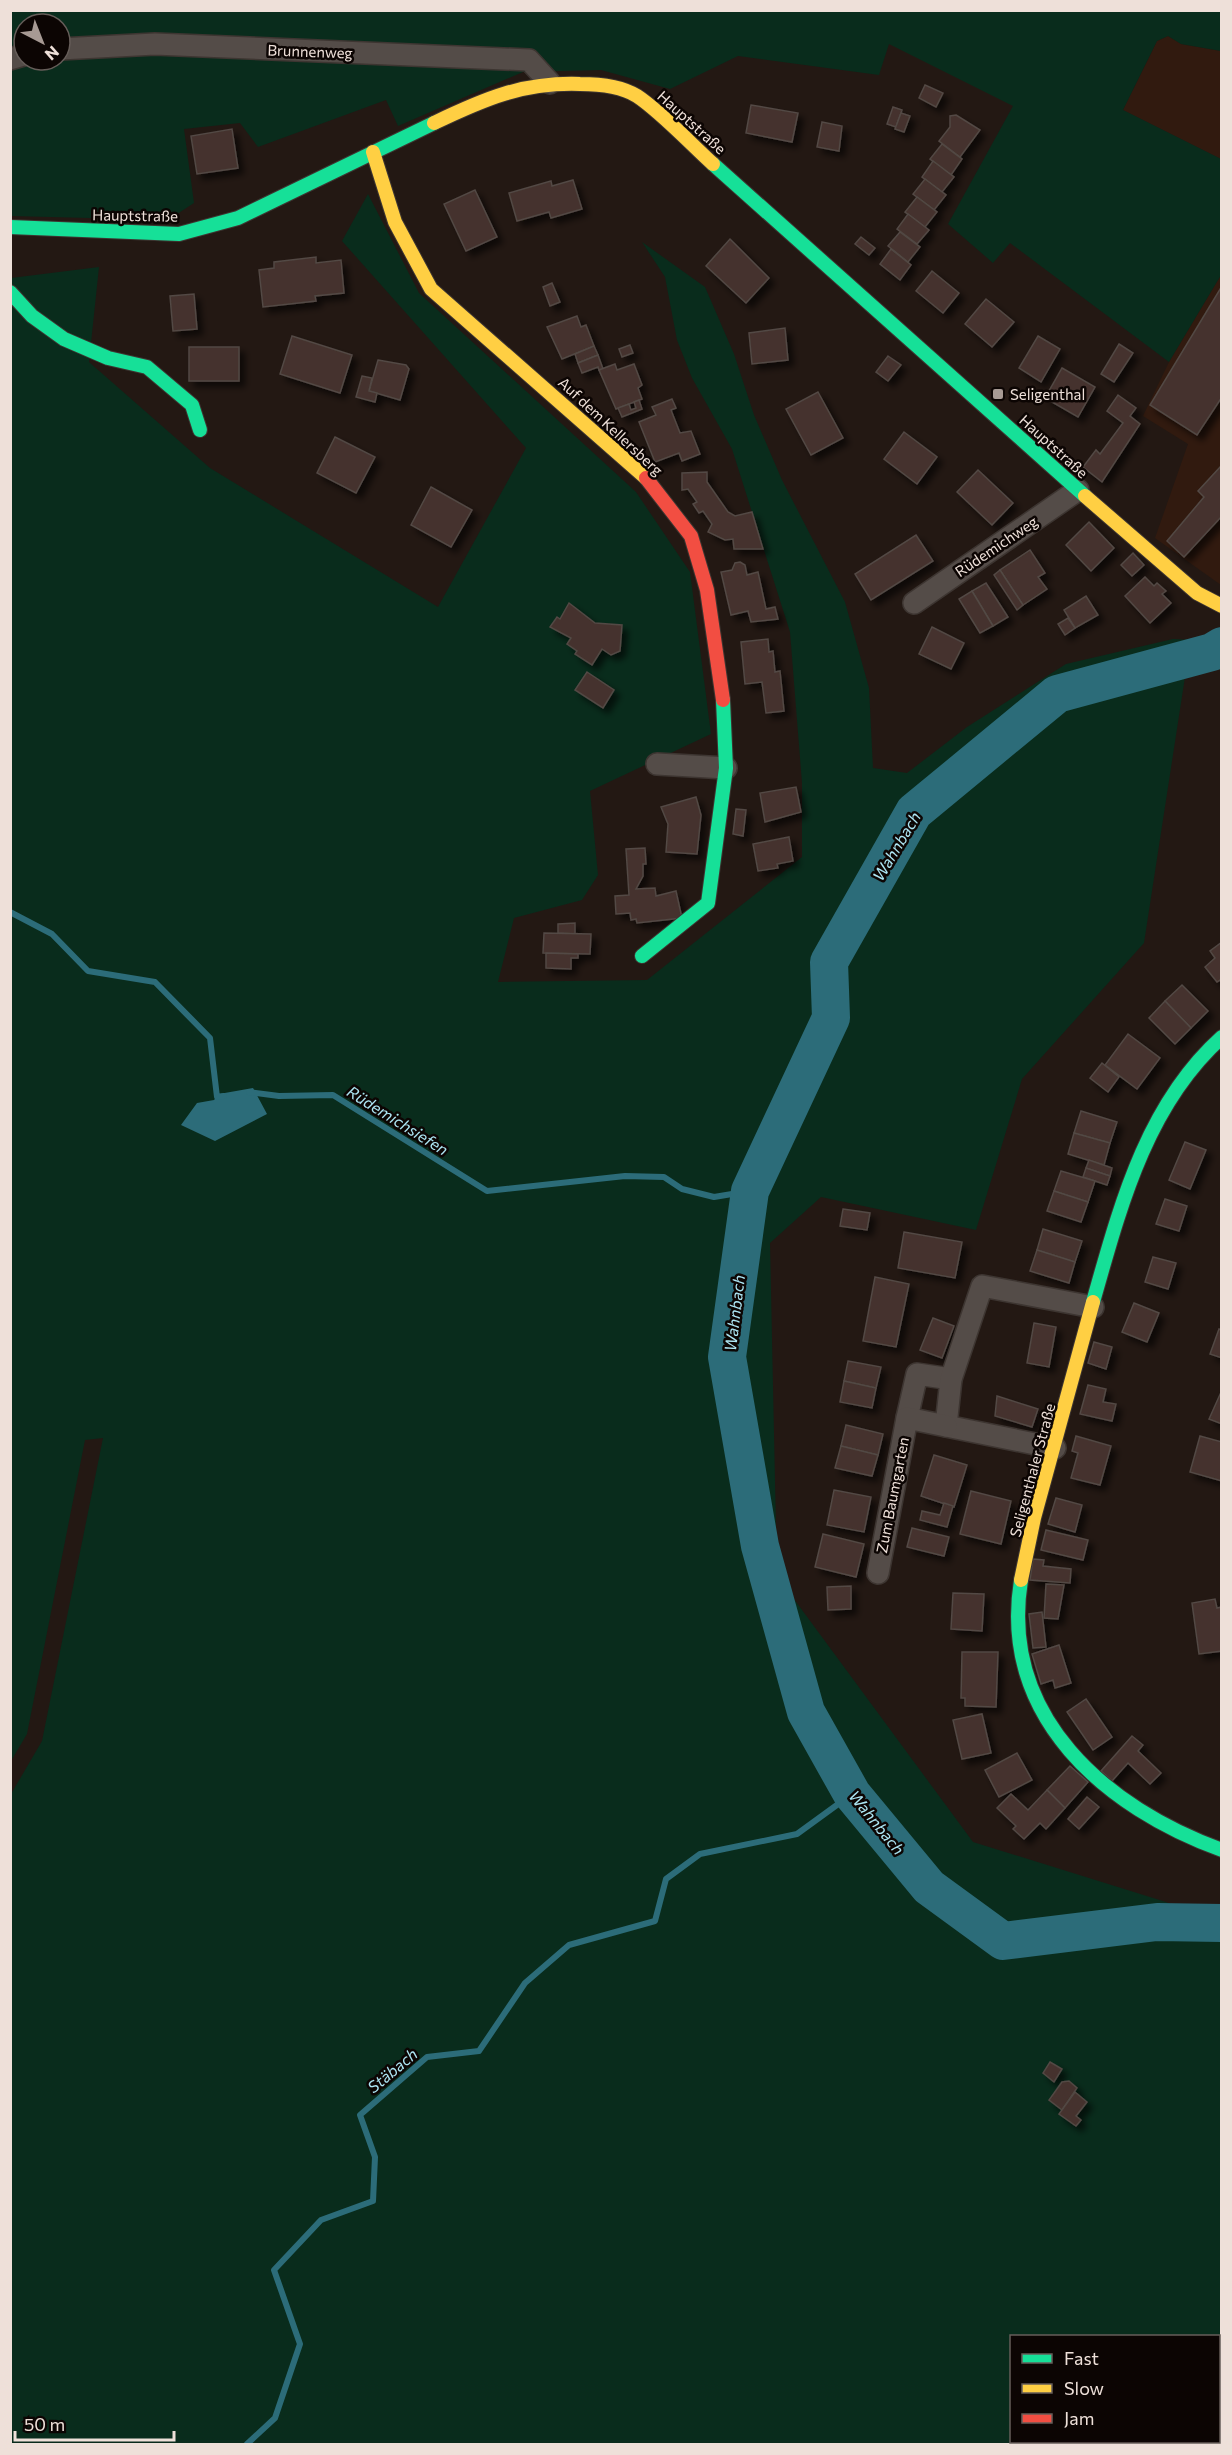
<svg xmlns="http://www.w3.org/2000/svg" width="1232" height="2455" font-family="Commissioner,sans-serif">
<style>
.built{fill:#311a0f}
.green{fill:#092c1c;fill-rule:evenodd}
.water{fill:#2c6c79}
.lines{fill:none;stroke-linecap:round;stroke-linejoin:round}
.stream{stroke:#2c6c79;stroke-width:6}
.river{stroke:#2c6c79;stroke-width:38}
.building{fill:#44332d;stroke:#524844;stroke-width:1.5;filter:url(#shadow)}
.street-casing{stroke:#3d3531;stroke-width:24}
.fast-casing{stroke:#3d3531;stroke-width:16}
.slow-casing{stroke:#3d3531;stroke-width:16}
.jam-casing{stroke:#3d3531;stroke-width:16}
.street{stroke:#544c48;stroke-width:21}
.fast{stroke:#16e098;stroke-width:14}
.slow{stroke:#ffcf43;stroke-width:14}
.jam{stroke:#f24e42;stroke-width:14}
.poi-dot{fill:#a79a94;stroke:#0c0503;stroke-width:2}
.labels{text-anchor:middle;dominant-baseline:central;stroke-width:5;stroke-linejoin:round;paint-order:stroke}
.street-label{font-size:15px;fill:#eee0d9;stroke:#0c0503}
.poi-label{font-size:15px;fill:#eee0d9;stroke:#0c0503;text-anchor:start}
.water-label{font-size:16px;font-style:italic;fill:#ade6f4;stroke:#0c0503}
</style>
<defs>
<filter id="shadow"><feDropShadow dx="5.5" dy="5.5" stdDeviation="3" flood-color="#0009"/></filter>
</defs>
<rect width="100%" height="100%" fill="#231813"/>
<g class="built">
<polygon points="1168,36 1181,44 1221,51 1221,159 1123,110 1157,41"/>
<polygon points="1221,275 1221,585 1155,538 1188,444 1143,416 1169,362"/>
</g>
<g class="green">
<path d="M11,11h1210v40l-40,-7 -13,-8 -11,5 -34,69 98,49v116l-52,87 -159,-119 -17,20 -45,-39 65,-118 -124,-62 -10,31 -141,-19 -68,33 -69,-19 -78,2 -125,54 -12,-26 -128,47 -18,-24 -56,6 10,74 -26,17 -157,-4zM24,24h36v36h-36z"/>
<path d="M368,194l51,99 217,199 54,80 21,162 -121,57 8,84 -16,25 -68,18 -16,64 149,-2 155,-123v-74l-12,-151 -58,-183 -40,-71 -15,-38 -12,-63 -23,-35 63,45 29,67 20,61 28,65 63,122 24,86 4,80 34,5 60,-46 99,-63 107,-25 46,2 -32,23 -43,279 -122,136 -46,151 -155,-33 -51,46 7,333 196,266 193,60 55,26v516h-1210v-650l31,-53 61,-303 -18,2 -58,294 -16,27v-1483l88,-11 -10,95 121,106 228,139 88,-159 -184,-207zM1012,2336h206v106h-206z"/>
</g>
<polygon class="water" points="253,1088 267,1114 215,1141 181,1125 197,1103 214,1100 219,1094"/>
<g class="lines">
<g class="stream">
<polyline points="10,912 52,934 88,971 155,982 210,1038 217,1097 224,1096"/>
<polyline points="249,1092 279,1096 333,1095 487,1191 625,1176 664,1177 682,1189 714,1197 750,1191"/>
<polyline points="247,2444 275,2418 300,2344 274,2270 321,2220 373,2201 375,2157 360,2115 427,2057 479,2051 525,1983 569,1945 655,1921 666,1879 700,1854 797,1834 852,1794"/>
</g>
<polyline class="river" points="1222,646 1212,652 1057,694 914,812 829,962 831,1018 750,1191 727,1357 760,1546 806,1712 852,1794 929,1887 1003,1941 1157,1922 1222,1923"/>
</g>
<g class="building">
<polygon points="925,85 943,93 936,107 919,98"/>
<polygon points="751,105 798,113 792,142 746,133"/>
<polygon points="893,107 902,110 896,127 887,124"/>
<polygon points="901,113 910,116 904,132 895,129"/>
<polygon points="956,115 980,130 960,157 939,141 950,127 950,116"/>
<polygon points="822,122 842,126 839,151 817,147"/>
<polygon points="232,129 238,168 197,174 191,136"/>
<polygon points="942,144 962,159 951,175 930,159"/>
<polygon points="933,161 954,177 942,192 922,177"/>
<polygon points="925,179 946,195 934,210 913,194"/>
<polygon points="573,180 582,209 551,218 549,212 517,221 509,193 551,181 552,186"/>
<polygon points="475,190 497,237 466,251 444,204"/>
<polygon points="917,197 937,212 925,227 905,212"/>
<polygon points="908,214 929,230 917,244 897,229"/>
<polygon points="900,232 920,247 908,262 888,246"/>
<polygon points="861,237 875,248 869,255 855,244"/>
<polygon points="730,239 769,278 746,303 706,266"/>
<polygon points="891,249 911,265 900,280 880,264"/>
<polygon points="316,257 316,263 341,260 344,293 315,296 316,301 263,307 259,270 274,268 274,262"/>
<polygon points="932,271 959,293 943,313 916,291"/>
<polygon points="552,283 560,302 550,306 543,287"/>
<polygon points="1222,286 1222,397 1197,435 1150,405"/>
<polygon points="194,294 197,329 173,331 170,296"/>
<polygon points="986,299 1014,322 992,347 965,324"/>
<polygon points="577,316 581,327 586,325 594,346 562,359 547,327"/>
<polygon points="785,328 788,360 752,364 749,333"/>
<polygon points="292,336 352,355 340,393 280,374"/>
<polygon points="1038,336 1060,349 1041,382 1019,368"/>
<polygon points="1119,344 1133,353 1114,382 1101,374"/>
<polygon points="630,345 633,353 622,357 619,349"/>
<polygon points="594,346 598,355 578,363 575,354"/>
<rect x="189" y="347" width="50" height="34"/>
<polygon points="598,355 603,369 599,370 598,367 582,373 578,363"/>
<polygon points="888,356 901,365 888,381 876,372"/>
<polygon points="378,360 406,365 409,369 400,400 369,391"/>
<polygon points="615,364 617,370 634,364 642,385 638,388 642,399 616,409 599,370"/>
<polygon points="1062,368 1095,387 1078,417 1045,398"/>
<polygon points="362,376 372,378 369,391 377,393 375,402 356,397"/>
<polygon points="818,392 843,438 811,455 786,409"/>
<polygon points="1118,395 1136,408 1130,416 1140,424 1102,482 1083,467 1096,450 1100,454 1123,423 1107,411"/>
<polygon points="672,399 676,408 671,410 680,433 691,431 700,454 682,461 679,453 655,462 639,422 656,415 652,407"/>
<polygon points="639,400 642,409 622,417 618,408 629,404 631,410 636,408 634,402"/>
<polygon points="904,432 937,457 917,484 884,459"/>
<polygon points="335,437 375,457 356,493 317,473"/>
<polygon points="1222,465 1222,516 1184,557 1167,541 1204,497 1198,491"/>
<polygon points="978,470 1013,503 992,525 957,492"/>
<polygon points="707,472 707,482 728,512 735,516 752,512 763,549 734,549 733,539 725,540 708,532 712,524 703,511 699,513 693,504 697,502 688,489 682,490 682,473"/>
<polygon points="431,487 472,510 451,547 411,525"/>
<polygon points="1089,522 1114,548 1091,571 1066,545"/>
<polygon points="916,535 933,561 871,600 855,574"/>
<polygon points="1030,550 1045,573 1038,577 1047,589 1023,605 1000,570"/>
<polygon points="1133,553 1144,565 1132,576 1121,565"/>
<polygon points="740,562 745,565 747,575 758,572 766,609 775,607 778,619 751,622 748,611 731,615 721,572 732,570 735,563"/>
<polygon points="1000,570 1023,605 1017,610 994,575"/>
<polygon points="1145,577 1154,586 1157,583 1166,591 1162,594 1171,603 1150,623 1125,596"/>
<polygon points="986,583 1008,617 993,626 972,591"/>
<polygon points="972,591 993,626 980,633 959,599"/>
<polygon points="1086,596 1098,615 1075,628 1064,610"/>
<polygon points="569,603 595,623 622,625 620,651 611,655 602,649 592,665 575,654 577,651 567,644 571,638 550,627 557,617 560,619"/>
<polygon points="1068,618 1075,628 1065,635 1058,624"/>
<polygon points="932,627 964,643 951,669 919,654"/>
<polygon points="768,639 769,652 773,651 775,672 780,671 784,711 766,713 762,682 745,684 741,642"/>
<polygon points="587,672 614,690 603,708 575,690"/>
<polygon points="796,787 801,812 765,822 760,793"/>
<polygon points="696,797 701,815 697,854 666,852 668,824 661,807"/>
<polygon points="736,809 746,810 743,836 733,834"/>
<polygon points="789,837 793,861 777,864 778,868 758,871 753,844"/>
<polygon points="645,848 646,864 643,864 643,876 636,889 655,888 656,896 676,891 682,918 637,923 636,919 631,920 630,913 616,914 615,896 629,895 626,849"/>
<polygon points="575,923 575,934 558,933 558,924"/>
<polygon points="544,933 591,934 590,954 543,953"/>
<polygon points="1222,942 1222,979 1217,982 1205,967 1215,958 1210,951"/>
<polygon points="546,953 578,954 578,958 571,958 571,969 546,968"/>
<polygon points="1182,985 1208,1011 1191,1028 1165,1001"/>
<polygon points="1165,1001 1191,1028 1175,1044 1149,1018"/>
<polygon points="1128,1034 1160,1058 1137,1089 1105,1065"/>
<polygon points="1102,1063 1119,1077 1108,1092 1090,1078"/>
<polygon points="1081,1111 1117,1122 1110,1143 1074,1133"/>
<polygon points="1074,1133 1110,1143 1104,1165 1068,1154"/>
<polygon points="1185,1142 1206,1150 1190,1189 1169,1180"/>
<polygon points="1089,1160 1112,1168 1110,1176 1086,1168"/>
<polygon points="1086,1168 1110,1176 1107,1185 1083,1177"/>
<polygon points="1061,1171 1095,1181 1088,1202 1054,1191"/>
<polygon points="1054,1191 1088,1202 1081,1222 1047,1211"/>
<polygon points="1165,1199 1187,1206 1179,1231 1156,1224"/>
<polygon points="843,1209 870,1213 867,1230 840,1226"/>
<polygon points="1043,1229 1082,1241 1075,1262 1037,1250"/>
<polygon points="904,1232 962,1242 955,1278 898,1268"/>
<polygon points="1037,1250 1075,1262 1069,1283 1030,1271"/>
<polygon points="1153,1257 1176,1263 1168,1289 1145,1282"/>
<polygon points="875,1277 909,1284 896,1347 863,1341"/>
<polygon points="1134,1303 1159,1313 1147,1342 1122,1332"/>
<polygon points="933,1318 954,1326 942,1358 920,1350"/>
<polygon points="1034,1323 1056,1327 1049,1367 1027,1363"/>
<polygon points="1219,1329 1222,1330 1222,1358 1210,1354"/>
<polygon points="1094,1342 1112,1347 1106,1369 1088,1363"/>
<polygon points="848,1361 881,1367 876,1388 844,1381"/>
<polygon points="844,1381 876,1388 872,1408 840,1402"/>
<polygon points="1088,1385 1106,1389 1103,1402 1116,1404 1112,1421 1080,1414"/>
<polygon points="1222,1390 1222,1424 1209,1419"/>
<polygon points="997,1396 1038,1409 1032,1427 995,1416"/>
<polygon points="846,1425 883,1434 878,1455 841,1446"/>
<polygon points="1076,1436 1111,1446 1100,1485 1071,1478 1078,1453 1072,1451"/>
<polygon points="1200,1436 1222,1442 1222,1481 1190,1472"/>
<polygon points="841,1446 878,1455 872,1476 835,1468"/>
<polygon points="934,1455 967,1465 954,1507 921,1496"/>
<polygon points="834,1490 871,1497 864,1532 827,1525"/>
<polygon points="971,1491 1011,1501 1001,1544 960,1534"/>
<polygon points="1056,1498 1082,1505 1075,1532 1048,1524"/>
<polygon points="944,1503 953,1506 947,1527 920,1520 922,1511 940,1515"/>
<polygon points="912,1528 949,1537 944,1556 907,1547"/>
<polygon points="1046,1530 1088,1540 1083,1560 1041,1550"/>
<polygon points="823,1534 864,1544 856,1577 815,1567"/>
<polygon points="1033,1559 1044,1560 1043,1566 1071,1569 1070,1583 1030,1580"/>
<polygon points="1046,1584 1064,1585 1058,1619 1044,1618"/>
<polygon points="851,1586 851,1609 828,1610 827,1587"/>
<polygon points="953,1593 984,1594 982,1631 951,1629"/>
<polygon points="1215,1599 1217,1608 1222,1607 1222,1651 1199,1654 1192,1603"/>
<polygon points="1042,1612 1046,1647 1033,1648 1029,1614"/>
<polygon points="1059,1645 1071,1683 1055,1688 1053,1680 1041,1684 1032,1654"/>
<polygon points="962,1652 998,1652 996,1707 965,1706 965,1698 961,1698"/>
<polygon points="1086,1699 1112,1737 1093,1750 1067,1712"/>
<polygon points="982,1714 991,1753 962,1759 953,1720"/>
<polygon points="1132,1736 1143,1745 1138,1751 1161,1773 1150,1784 1128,1763 1112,1781 1101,1771"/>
<polygon points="1017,1753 1032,1780 999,1797 985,1770"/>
<polygon points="1070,1766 1088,1782 1065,1808 1047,1790"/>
<polygon points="1047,1790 1065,1808 1046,1829 1040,1823 1024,1839 1013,1829 1016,1826 997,1808 1011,1794 1028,1810"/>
<polygon points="1087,1797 1099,1807 1079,1829 1068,1819"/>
<polygon points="1050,2062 1062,2069 1054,2082 1043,2073"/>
<polygon points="1069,2081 1077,2088 1062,2110 1049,2100 1062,2082"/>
<polygon points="1075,2092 1087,2102 1076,2116 1081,2120 1076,2126 1059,2114"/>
</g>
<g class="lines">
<g class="street-casing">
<g id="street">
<polyline points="60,49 155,44 529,60 550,83"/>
<polyline points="10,59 24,55"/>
<polyline points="914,603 1078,490"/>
<polyline points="657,764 726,768"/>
<polyline points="907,1418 917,1374 951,1379"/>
<polyline points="1055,1448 946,1426 951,1379 982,1286 1093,1307"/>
<polyline points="878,1573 907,1418 946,1426"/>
</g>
</g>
<g class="fast-casing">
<g id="fast">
<polyline points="713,164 1085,496"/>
<polyline points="10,227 179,234 238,218 434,123"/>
<polyline points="10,292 32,316 64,339 108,358 147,367 192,405 200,430"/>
<polyline points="642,956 708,903 726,768 723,700"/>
<path d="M1093,1302c27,-95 53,-197 129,-265"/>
<path d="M1021,1580c-22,137 85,228 201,270"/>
</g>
</g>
<g class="slow-casing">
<g id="slow">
<path d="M434,123c50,-24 89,-41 146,-39 18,0 41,2 57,12 23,15 55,49 76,68"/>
<polyline points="373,152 395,222 431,289 646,478"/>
<polyline points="1085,496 1197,593 1222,606"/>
<polyline points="1021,1580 1034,1518 1093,1302"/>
</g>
</g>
<g class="jam-casing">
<polyline id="jam" points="646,478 691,536 707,590 723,700"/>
</g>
<use href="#street" class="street"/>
<use href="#fast" class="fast"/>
<use href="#slow" class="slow"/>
<use href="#jam" class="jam"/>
</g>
<rect class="poi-dot" x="992" y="388" width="12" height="12" rx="3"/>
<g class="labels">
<g class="street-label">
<text transform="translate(310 51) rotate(2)">Brunnenweg</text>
<text transform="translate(692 122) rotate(42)">Hauptstraße</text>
<text transform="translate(135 215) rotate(1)">Hauptstraße</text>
<text transform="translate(611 426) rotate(43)">Auf dem Kellersberg</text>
<text transform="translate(1054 446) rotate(42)">Hauptstraße</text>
<text transform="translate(996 546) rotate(-34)">Rüdemichweg</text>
<text transform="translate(1032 1470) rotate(-75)">Seligenthaler Straße</text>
<text transform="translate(892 1495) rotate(-79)">Zum Baumgarten</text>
</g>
<g class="poi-label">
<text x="1010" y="394">Seligenthal</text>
</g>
<g class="water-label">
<text transform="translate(896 846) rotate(-59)">Wahnbach</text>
<text transform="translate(398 1120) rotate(32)">Rüdemichsiefen</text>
<text transform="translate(734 1313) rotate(-83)">Wahnbach</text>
<text transform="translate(877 1822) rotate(51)">Wahnbach</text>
<text transform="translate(392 2070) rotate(-40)">Stäbach</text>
</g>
</g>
<rect width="1232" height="2455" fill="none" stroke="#eee0d9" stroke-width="24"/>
<rect x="1010" y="2335" width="210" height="108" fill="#0c0503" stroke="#665d59" stroke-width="1.5"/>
<rect x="1022" y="2354" width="30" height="9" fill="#16e098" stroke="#665d59" stroke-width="1.5"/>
<text x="1064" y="2365" font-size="18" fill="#eee0d9">Fast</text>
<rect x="1022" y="2384" width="30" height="9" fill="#ffcf43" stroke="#665d59" stroke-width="1.5"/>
<text x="1064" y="2395" font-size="18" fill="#eee0d9">Slow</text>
<rect x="1022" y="2414" width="30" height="9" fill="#f24e42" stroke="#665d59" stroke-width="1.5"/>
<text x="1064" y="2425" font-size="18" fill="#eee0d9">Jam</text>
<g transform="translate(42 42) rotate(138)"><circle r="28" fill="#0c0503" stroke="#665d59" stroke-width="1.5"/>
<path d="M0-4.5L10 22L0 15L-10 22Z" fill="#a79a94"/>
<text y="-9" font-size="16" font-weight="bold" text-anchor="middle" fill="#eee0d9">N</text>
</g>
<path d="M15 2431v9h159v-9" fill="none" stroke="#eee0d9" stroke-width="3"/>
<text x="24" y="2431" font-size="18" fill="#eee0d9" stroke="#0c0503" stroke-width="4.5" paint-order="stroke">50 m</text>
</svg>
